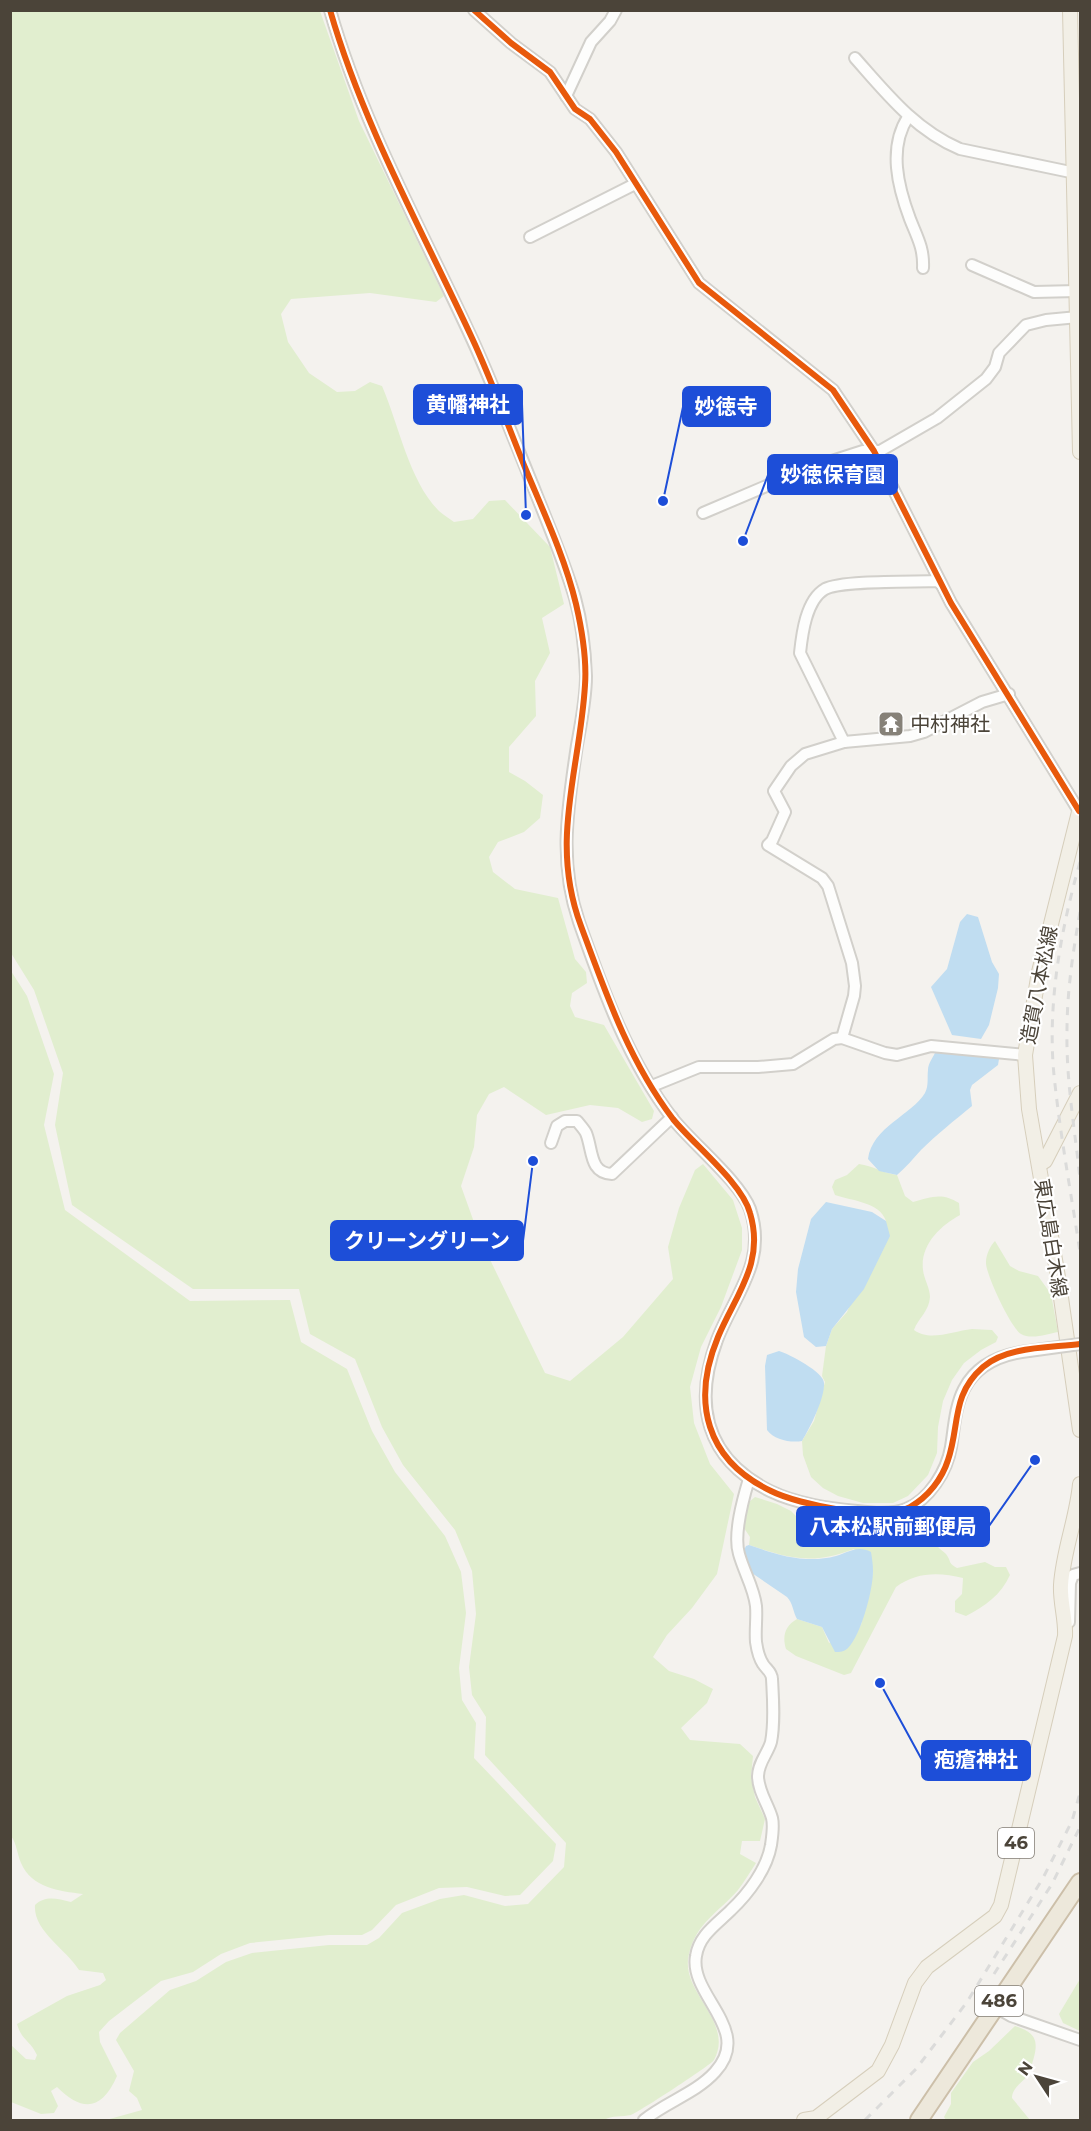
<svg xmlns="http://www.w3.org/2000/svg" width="1091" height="2131" font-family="Montserrat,'Noto Sans JP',sans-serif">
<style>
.green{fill:#e1eecf}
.water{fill:#c0ddf1}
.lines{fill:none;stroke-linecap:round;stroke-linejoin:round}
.minor-casing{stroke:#d2d0cb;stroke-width:14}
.major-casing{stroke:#d6cebb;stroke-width:16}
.highway-casing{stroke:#ccbfa9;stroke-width:20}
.minor{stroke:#fdfdfc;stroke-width:10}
.major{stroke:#f2efe6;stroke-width:14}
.highway{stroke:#ede8db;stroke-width:16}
.rail{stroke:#dbdbda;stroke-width:3;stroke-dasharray:8 8;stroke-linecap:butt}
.minor-bridge-casing{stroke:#d2d0cb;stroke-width:14;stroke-linecap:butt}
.minor-bridge{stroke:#fdfdfc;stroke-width:10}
.cycleway-casing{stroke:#fff;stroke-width:10}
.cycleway{stroke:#e8590c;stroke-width:6}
.labels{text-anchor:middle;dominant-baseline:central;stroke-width:4.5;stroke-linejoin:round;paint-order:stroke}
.shield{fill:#fff;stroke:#817c74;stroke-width:1.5}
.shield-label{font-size:18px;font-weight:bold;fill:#4b4439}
.poi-label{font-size:20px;fill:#4b4439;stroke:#fff;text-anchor:start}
.street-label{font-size:20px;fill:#4b4439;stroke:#fff}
.leader{fill:none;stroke:#1d4ed8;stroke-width:2}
.callout-dot{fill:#1d4ed8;stroke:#fff;stroke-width:2}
.callout{fill:#1d4ed8;stroke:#1d4ed8;stroke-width:2}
.callout-label{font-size:21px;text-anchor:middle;font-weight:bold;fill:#fff}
</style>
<rect width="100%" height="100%" fill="#f4f2ee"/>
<g class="green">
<path d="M11,10l309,1 39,110 85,175 -8,6 -66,-9 -79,6 -10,15 7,28 21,31 28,19 18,-1 15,-9 12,4c17,39 27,95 57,125 4,4 10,7 15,11l19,-3 16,-18 16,-1 45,47 14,57 -22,14 8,35 -15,28 1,35 -27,31v25l16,9 18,14 -3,23 -16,14 -26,10 -9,15 4,15 22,17 43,9 17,61 11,13 1,11 -15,10 -2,13 5,11 29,8 50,86 -2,8 -10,3 -24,-14 -28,-3 -44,10 -42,-28 -15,7 -12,21 -3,32 -13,39 19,53 65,134 25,8 53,-44 50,-58 -5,-32 11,-39 16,-38 8,-6 30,36 9,28v22l-21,57 -20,40 -11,40 4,36 16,41 24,30 -17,80 -25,34 -25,27 -14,22 16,14 25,8 19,10 -6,14 -26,25 9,12 50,4 13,12 -2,21 4,20 10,22 -5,22h-18l-2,13 16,9c-6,9 -12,19 -18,27 -19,22 -42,33 -49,64 -10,38 46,67 25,106 -3,5 -75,52 -83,55 -9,2 -19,0 -27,5h-498l36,-10 -5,-12 -8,-7 5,-20 -18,-31 4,-7 50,-43 26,-9 30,-19 26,-9 77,-8h38l12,-7 23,-25 38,-14 24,-4 41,11 23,-2 36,-37 2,-24 -81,-88 1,-38 -14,-22 -3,-28 7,-53 -4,-43 -17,-41 -52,-65 -21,-38 -27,-68 -45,-25 -11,-45h-106l-121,-84 -17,-80 8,-52 -29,-83 -23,-37z"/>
<path d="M11,971l16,25 27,78 -10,51 21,85 125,91 100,-1 11,42 46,27 25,62 23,41 50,64 16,36 5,41 -7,55 3,32 14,23 -2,35 82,86 -3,17 -33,34 -15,1 -38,-9 -28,1 -43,17 -24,25 -10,5h-33l-79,8 -29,11 -28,18 -32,9 -52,40 -10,11 1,10 17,34c-15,34 -34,37 -60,11l-6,4 7,15 -4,7 -13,1 -30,-12v-57l15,14 9,1 2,-5c-7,-15 -15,-14 -20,-31l50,-28 33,-11 6,-5 -3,-7 -24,-3c-13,-21 -46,-39 -44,-65 11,-10 22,-6 36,-3l12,-8c-24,-3 -51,-6 -62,-31 -4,-9 -4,-19 -10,-27z"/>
<path d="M859,1164c14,2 24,9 38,11l8,21 8,6c18,-5 29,-10 46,1l1,12c-20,11 -40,30 -37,55 1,9 7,18 7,27 -1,15 -12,21 -16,33 16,12 39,1 58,-1 6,0 13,1 20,1l6,7 -2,5 -15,8 -17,13 -12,17 -9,21 -5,26 -1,26 -9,22 -20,21 -15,7h-30l-25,-7 -15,-8 -12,-11 -8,-22 -1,-14 12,-20 11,-39 -3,-6 4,-30 6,-17 15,-17 39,-91c-6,-19 -34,-20 -51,-26l-3,-8 3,-7 12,-5z"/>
<path d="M995,1241l15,25 9,5 19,5 13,18 7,38c-10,2 -27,8 -37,2 -10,-6 -36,-61 -35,-72 0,-8 5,-17 9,-21z"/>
<path d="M755,1497l22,7 14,7 18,18 12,3 35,-10 33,1 16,-4 17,-11 10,-2 4,6c-5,12 -7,25 3,36 2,2 5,4 7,6 6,8 1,8 11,14l28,-6 10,5h11l4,8c-9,20 -25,31 -44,41l-11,-4v-11l7,-7 1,-16c-24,-6 -47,-6 -67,9l-45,86 -7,2 -48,-19 -10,-7c-4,-13 -1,-23 11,-30l25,8 7,16 32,-18 12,-53 -19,-23c-41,16 -64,10 -105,-4l1,-8 -6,-9 5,-26z"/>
<polygon points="1080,1979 1080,2031 1063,2023 1059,2014"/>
<path d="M1015,2026c18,6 24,12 19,31 -2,6 -3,13 -6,18 -6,8 -16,13 -16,23l18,22h-29l-3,-1 -2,1h-50l-2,-3 7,-13v-11l22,-31 16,-11z"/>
</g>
<g class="water">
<polygon points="967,914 978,917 992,962 999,974 998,988 989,1025 981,1039 952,1035 931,987 947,969 960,922"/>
<path d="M943,1051h10l46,8 -1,6 -26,20 -2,5 2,16c-17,14 -36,29 -51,44 -8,9 -15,17 -24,25l-18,-4 -11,-12c4,-32 44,-44 57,-66 4,-8 2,-15 3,-23 0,-6 4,-11 7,-17z"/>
<polygon points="826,1202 872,1212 886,1221 890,1236 864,1289 832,1329 826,1346 816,1347 804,1337 796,1292 798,1269 811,1219"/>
<path d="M779,1351c10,3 45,21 45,32 1,15 -14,45 -22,58 -11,2 -28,-1 -35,-11l-2,-64 2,-11z"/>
<path d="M749,1545c29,10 57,19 87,11 13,-4 22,-11 35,-4 1,6 2,13 2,19 0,19 -12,64 -25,77 -4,4 -8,4 -13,4l-13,-25 -25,-8c-4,-7 -4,-16 -10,-22l-41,-28 -3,-17 3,-6z"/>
</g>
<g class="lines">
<g class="minor-casing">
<g id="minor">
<path d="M330,10c33,116 92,220 142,329 22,48 41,98 61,147 14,36 31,74 42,112 7,25 10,52 11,78 0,23 -5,47 -9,69 -9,62 -19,116 2,177 24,68 49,139 94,197 20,25 67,63 77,90 18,53 -16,86 -33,131 -24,65 -11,119 53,151 27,13 58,17 87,20 15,2 35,4 49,-2 23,-9 41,-38 45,-62 3,-18 4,-41 13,-58 13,-25 39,-35 65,-38"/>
<polyline points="474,10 511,43 550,72 575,109 590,119 616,152 699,283 833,390 874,451 951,603 1079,811"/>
<path d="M855,58c31,35 60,72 105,91l120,25"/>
<polyline points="566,96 591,42 610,21 616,10"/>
<path d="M908,117c-20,31 -10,70 2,102 7,18 14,29 13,49"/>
<polyline points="530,237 635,184"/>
<polyline points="972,265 1034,292 1077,291"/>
<polyline points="703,513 804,470 863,451 880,451 937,418 986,379 995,367 999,353 1026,325 1046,320 1078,317"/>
<path d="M844,742l-44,-89c2,-19 6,-53 25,-64 17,-9 89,-7 112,-8l4,3"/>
<polyline points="842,1038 854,996 855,986 852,963 828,886 822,878 768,845 772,841 785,812 774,791 791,766 805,754 844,742 910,736 924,732 982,702 1009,694"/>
<polyline points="652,1086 699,1067 758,1067 793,1064 834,1039 842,1038 885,1053 897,1055 931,1046 1025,1055"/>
<path d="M551,1143l6,-17 8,-5h12c3,4 7,8 9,12 7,17 3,40 26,41l60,-57"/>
<polyline points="1069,1622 1070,1583 1073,1575 1080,1573"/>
<polyline points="995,2007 1011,2016 1080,2040"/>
<path d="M644,2120c22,-18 52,-27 71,-48 39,-42 -26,-76 -19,-116 3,-21 21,-32 35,-46 17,-16 36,-41 40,-65 1,-7 3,-19 1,-27 -4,-14 -14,-27 -14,-42 0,-13 10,-23 13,-34 4,-20 2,-44 1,-63 0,-7 -6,-10 -9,-15 -4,-6 -6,-15 -7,-22 -1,-12 1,-24 0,-36 -2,-18 -12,-34 -17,-52 -6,-20 4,-55 10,-75"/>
</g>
</g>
<g class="major-casing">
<g id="major">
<polyline points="1070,10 1080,452"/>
<polyline points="1080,808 1039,972 1025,1055 1029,1109 1058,1277 1080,1430"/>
<polyline points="1039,1164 1045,1161 1080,1093"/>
<path d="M804,2120l12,-2 62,-47 14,-26 23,-62 12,-16 68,-51 6,-11 64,-269c1,-17 -5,-34 -4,-51 2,-34 16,-67 19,-101"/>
</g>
</g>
<g class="highway-casing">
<polyline id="highway" points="919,2120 1080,1882"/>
</g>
<use href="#minor" class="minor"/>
<use href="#major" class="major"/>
<use href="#highway" class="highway"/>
<g class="rail">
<path d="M1080,862c-19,67 -33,142 -26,213 6,59 17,118 26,177"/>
<path d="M1080,912c-7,40 -13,79 -13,119 -1,50 8,99 13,148"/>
<polyline points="994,1974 1052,1884 1080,1827"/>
<polyline points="865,2120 916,2069 967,2002 1043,1878 1072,1821 1080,1793"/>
</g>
<g class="minor-bridge-casing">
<polyline id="minor-bridge" points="1029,1351 1080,1344"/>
</g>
<use href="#minor-bridge" class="minor-bridge"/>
<g class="cycleway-casing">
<g id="cycleway">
<path d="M330,10c33,115 92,220 142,328 20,43 36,88 54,132 18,43 39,88 50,134 6,26 11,53 9,81 -5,85 -36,156 -4,241 25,68 48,135 92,193 21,26 69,64 77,94 15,50 -14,81 -32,124 -27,65 -12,123 53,154 28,14 112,31 139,16 18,-10 32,-28 38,-47 12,-35 3,-65 35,-93 24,-21 67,-19 97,-23"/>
<polyline points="474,10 511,43 550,72 575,109 590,119 616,152 699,283 833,390 874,451 951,603 1079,811"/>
</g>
</g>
<use href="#cycleway" class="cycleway"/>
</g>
<defs>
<g id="temple-square" transform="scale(1.35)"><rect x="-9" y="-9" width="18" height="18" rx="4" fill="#868178" stroke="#fff"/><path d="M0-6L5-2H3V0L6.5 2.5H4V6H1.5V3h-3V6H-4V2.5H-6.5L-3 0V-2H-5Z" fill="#fff"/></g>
</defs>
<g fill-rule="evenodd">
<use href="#temple-square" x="891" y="724"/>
</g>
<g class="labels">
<g class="shield">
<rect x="998" y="1828" width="36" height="30" rx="4.5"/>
<rect x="975" y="1986" width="48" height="30" rx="4.5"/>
</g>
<g class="shield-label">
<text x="1016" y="1843">46</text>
<text x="999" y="2001">486</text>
</g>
<g class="poi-label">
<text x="910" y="724">中村神社</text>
</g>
<g class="street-label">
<text transform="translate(1039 985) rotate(-79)">造賀八本松線</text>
<text transform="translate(1051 1238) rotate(81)">東広島白木線</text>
</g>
</g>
<path class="leader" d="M526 515L522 404M663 501L683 407M743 541L768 475M533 1161L523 1241M1035 1460L989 1526M880 1683L922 1760"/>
<g class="callout-dot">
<circle cx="526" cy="515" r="6"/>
<circle cx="663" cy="501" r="6"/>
<circle cx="743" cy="541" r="6"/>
<circle cx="533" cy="1161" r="6"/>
<circle cx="1035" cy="1460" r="6"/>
<circle cx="880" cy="1683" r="6"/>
</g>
<g class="callout">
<rect x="414" y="385" width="108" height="39" rx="6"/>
<rect x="683" y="387" width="87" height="39" rx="6"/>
<rect x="768" y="455" width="129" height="39" rx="6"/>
<rect x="331" y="1221" width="192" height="39" rx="6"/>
<rect x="797" y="1507" width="192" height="39" rx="6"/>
<rect x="922" y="1741" width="108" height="39" rx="6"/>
</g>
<g class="callout-label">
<text x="468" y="412">黄幡神社</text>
<text x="726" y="414">妙徳寺</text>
<text x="833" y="482">妙徳保育園</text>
<text x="427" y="1248">クリーングリーン</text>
<text x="893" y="1534">八本松駅前郵便局</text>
<text x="976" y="1767">疱瘡神社</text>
</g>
<rect width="1091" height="2131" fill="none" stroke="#4b4439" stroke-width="24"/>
<g transform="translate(1037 2077) rotate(306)" stroke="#ffffff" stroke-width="4.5" paint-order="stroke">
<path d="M0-4.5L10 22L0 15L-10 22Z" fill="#4b4439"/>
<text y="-9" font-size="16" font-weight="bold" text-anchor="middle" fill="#4b4439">N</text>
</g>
</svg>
